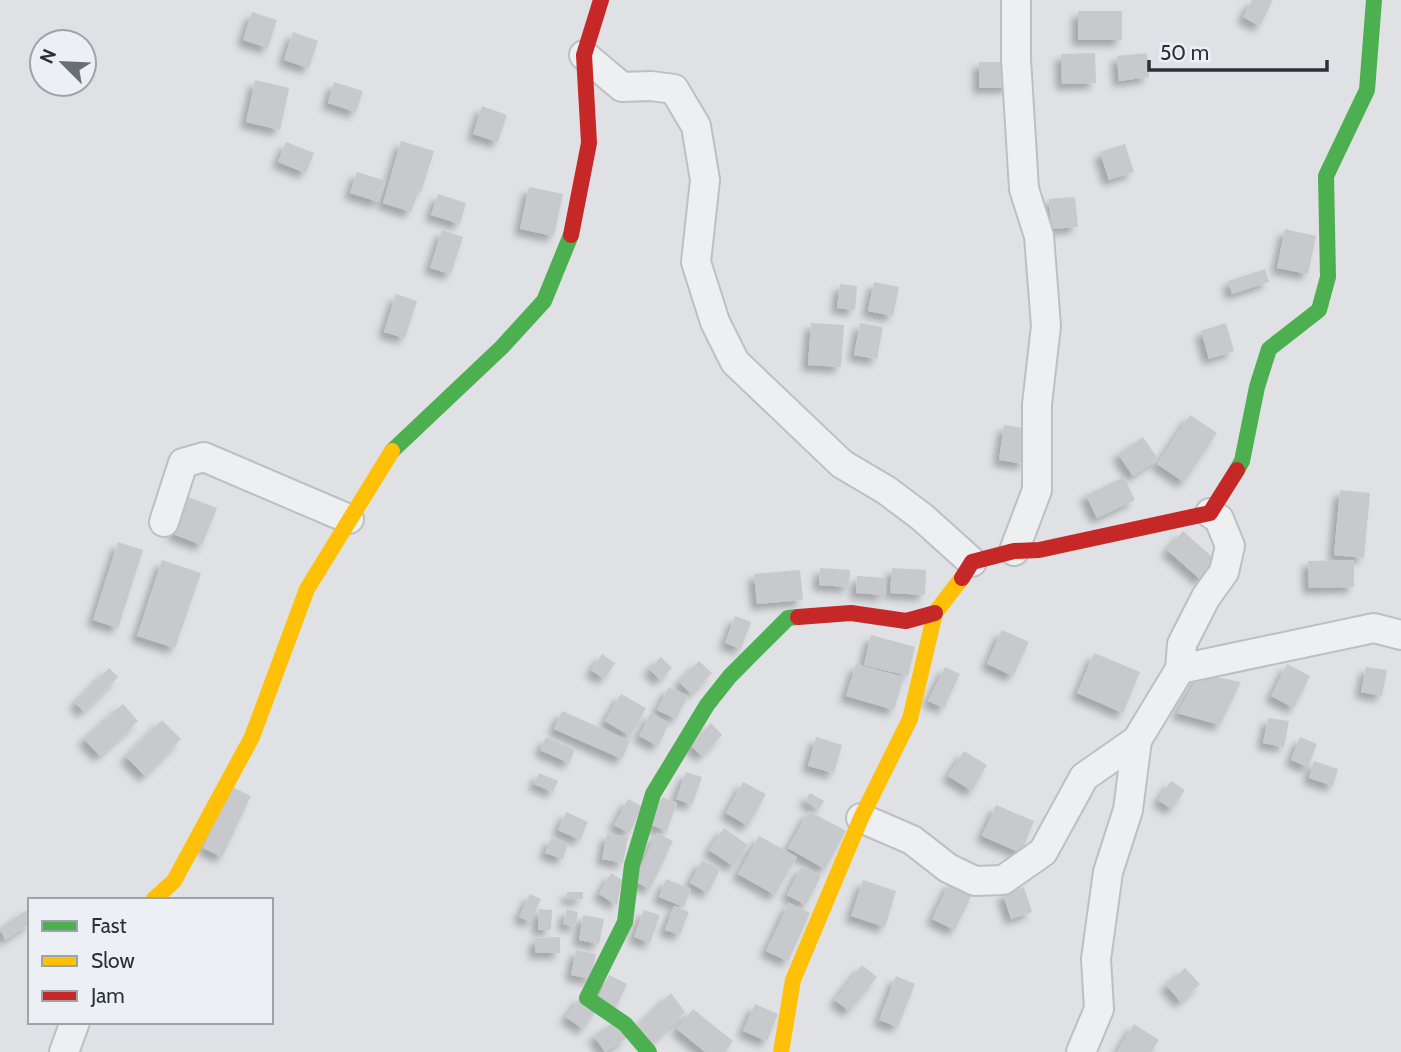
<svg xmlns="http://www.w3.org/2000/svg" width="1401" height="1052" font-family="Cabin,sans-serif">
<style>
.building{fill:#c7c9cc;filter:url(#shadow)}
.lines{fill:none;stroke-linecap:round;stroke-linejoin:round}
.street-casing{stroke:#bdbfc2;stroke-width:32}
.street{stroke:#eeeff0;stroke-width:28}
.fast{stroke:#4caf50;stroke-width:16}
.slow{stroke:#ffc107;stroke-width:16}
.jam{stroke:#c62828;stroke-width:16}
</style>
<defs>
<filter id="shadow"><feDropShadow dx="-6" dy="6" stdDeviation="3.5" flood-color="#0004"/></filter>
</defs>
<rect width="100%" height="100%" fill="#dfe1e4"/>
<g class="building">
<polygon points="1252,0 1273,0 1260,26 1243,17"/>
<rect x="1078" y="11" width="44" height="29"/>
<polygon points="252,12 277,20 268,48 243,40"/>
<polygon points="293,32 318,41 309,68 284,60"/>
<polygon points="1095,53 1096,83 1062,84 1061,54"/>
<polygon points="1147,53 1149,77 1119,81 1117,56"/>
<polygon points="979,62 1011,62 1011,87 979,88"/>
<polygon points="255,80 289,88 280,130 246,122"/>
<polygon points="334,82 363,91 356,112 328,103"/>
<polygon points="482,106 507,115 498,142 473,134"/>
<polygon points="401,141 434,151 421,192 411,189 418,192 411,212 383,203"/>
<polygon points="286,142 314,153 306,173 278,162"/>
<polygon points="1125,144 1134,172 1109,180 1100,152"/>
<polygon points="357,172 386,181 379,202 350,193"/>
<polygon points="529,187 563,194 554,236 520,229"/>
<polygon points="438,194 466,203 460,224 431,215"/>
<polygon points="1075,197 1078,227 1051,229 1049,199"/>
<polygon points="1285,229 1316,236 1308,274 1277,268"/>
<polygon points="442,230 463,237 451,274 430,268"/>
<polygon points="1265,269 1269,282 1232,294 1228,281"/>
<polygon points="874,282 899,287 893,316 868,311"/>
<polygon points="840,284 857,286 855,310 837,308"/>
<polygon points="396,294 417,301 405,338 384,332"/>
<polygon points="811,323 844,325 841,367 808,365"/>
<polygon points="860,323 883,327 877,359 854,355"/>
<polygon points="1226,323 1234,351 1209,359 1201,331"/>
<polygon points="1190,415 1217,433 1184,482 1157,464"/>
<polygon points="1004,425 1030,429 1025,464 999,460"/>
<polygon points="1143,437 1158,459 1133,476 1118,454"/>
<polygon points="1124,477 1135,500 1097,518 1086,495"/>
<polygon points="1340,490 1370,493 1364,558 1334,555"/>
<polygon points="188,497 217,508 202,545 173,534"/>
<polygon points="1183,531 1218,562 1201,580 1167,550"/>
<polygon points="118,542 143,550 118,628 93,620"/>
<polygon points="162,560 201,573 175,648 137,636"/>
<polygon points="1354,560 1354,587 1309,588 1308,561"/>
<polygon points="820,568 850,570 849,587 819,585"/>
<polygon points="892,568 926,570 925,595 890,593"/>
<polygon points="800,570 803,600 757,604 754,574"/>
<polygon points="857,576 886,578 885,595 856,593"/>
<polygon points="735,616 751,622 741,649 725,643"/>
<polygon points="1002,630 1029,642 1013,676 987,664"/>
<polygon points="871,635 915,647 908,676 864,665"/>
<polygon points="1094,653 1140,672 1123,713 1077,693"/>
<polygon points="602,654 615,663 604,679 591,670"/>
<polygon points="661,657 672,668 660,680 649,669"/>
<polygon points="699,661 712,673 691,694 679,682"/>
<polygon points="856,664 904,677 894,710 846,696"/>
<polygon points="1287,664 1310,676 1294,708 1271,696"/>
<polygon points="945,667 960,674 944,708 928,701"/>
<polygon points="1366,667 1387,670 1382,696 1361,692"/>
<polygon points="109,668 118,677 84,712 75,703"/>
<polygon points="1200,674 1241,682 1220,725 1177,713"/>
<polygon points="669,687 688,696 676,719 657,710"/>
<polygon points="621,694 646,708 630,736 605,721"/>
<polygon points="123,704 138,721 100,756 84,739"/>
<polygon points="562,711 630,741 622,759 554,729"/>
<polygon points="651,713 669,723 658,746 639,736"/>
<polygon points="1268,718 1289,721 1284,747 1263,743"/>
<polygon points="162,720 181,739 145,776 126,757"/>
<polygon points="711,723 722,735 702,756 690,745"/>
<polygon points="546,737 575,750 569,763 540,750"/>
<polygon points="816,737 842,745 834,773 808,766"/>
<polygon points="1300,737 1317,744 1308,767 1291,760"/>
<polygon points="964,751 987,765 972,791 948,776"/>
<polygon points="1314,761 1338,769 1333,786 1309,778"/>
<polygon points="686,772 702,777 692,805 676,799"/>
<polygon points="539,773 558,781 553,792 534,784"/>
<polygon points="1171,781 1185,790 1172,809 1158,800"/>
<polygon points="743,782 766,794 748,826 726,813"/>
<polygon points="232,787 251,796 222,857 203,848"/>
<polygon points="810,793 824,801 819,809 805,801"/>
<polygon points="662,797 677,803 667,831 651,825"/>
<polygon points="628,799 643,807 629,833 614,825"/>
<polygon points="996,805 1034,821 1021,853 982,836"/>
<polygon points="809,811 846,831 825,869 788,848"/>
<polygon points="566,812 588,822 580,840 558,830"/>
<polygon points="724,828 748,845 733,866 709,850"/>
<polygon points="657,833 673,841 650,889 634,881"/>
<polygon points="607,834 628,837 623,863 602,859"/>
<polygon points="759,836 797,857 775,895 738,874"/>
<polygon points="551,838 568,844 563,859 545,853"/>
<polygon points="702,860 720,870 708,893 690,883"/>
<polygon points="802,866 821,876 806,905 787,895"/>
<polygon points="611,873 622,880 617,905 599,894"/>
<polygon points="666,879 691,889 684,907 659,897"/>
<polygon points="863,880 896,891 885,927 851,916"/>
<polygon points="950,882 973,892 955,930 932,919"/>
<polygon points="1024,887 1032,912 1011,919 1003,894"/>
<rect x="567" y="892" width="16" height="7"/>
<polygon points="530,894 541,899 531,922 519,917"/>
<polygon points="789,903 810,913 788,961 766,951"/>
<polygon points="674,906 689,912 680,935 665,930"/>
<polygon points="30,908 30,924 5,940 0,928"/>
<polygon points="539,909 552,910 551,930 538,930"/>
<polygon points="567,909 578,912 575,927 563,924"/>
<polygon points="644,910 660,915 650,943 634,937"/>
<polygon points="583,915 604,919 599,944 579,940"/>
<polygon points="560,937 560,953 535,953 535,938"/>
<polygon points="576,950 596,954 591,979 571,975"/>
<polygon points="862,965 877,977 849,1011 835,1000"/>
<polygon points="1185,968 1200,984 1181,1002 1166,985"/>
<polygon points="609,975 627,984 616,1007 598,998"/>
<polygon points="896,976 915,984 898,1027 879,1020"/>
<polygon points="671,993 685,1012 650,1045 635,1029"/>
<polygon points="581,996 598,1008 583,1029 566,1017"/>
<polygon points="755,1004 778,1014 767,1041 743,1031"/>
<polygon points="693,1009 733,1041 725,1052 705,1052 677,1029"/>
<polygon points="615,1021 627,1038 605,1052 594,1036"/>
<polygon points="1134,1024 1159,1040 1151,1052 1117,1052"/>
</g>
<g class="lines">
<g class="street-casing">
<g id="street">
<polyline points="584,55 622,87 651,86 674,89 696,126 705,180 696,262 715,322 735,362 842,464 886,490 922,517 972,562"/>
<polyline points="164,522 183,463 204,457 349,519"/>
<polyline points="1014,551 1037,490 1037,404 1046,326 1039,236 1024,189 1016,59 1016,0"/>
<polyline points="1180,669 1182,644 1206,597 1224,572 1230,546 1219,519 1210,513"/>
<polyline points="861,818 912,840 948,868 975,881 1003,880 1043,852 1084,777 1137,740 1180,669 1374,628 1401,635"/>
<polyline points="64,1052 75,1022"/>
<polyline points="1081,1052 1099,1009 1096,959 1108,872 1128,810 1137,740"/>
</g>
</g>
<use href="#street" class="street"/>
<g class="fast">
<polyline points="392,451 502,347 544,301 571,235"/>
<polyline points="1237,470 1242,461 1257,387 1269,349 1319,310 1328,277 1326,176 1367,90 1374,0"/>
<polyline points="649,1052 625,1024 587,998 625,922 632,865 653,794 707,705 730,676 788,618 798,617"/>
</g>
<g class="slow">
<polyline points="153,900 174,881 252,737 307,589 392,451"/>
<polyline points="781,1052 793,980 861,818 910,719 935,613 962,578"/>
</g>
<g class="jam">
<polyline points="571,235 589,143 584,55 601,0"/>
<polyline points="962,578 972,562 1014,551 1039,550 1210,513 1237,470"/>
<polyline points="798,617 851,613 906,621 935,613"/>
</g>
</g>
<rect x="28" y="898" width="245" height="126" fill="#ecf0f4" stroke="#9ea3aa" stroke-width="2"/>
<rect x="42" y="921" width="35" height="10" fill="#4caf50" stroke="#9ea3aa" stroke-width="2"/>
<text x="91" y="933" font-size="21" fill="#28303b">Fast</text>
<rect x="42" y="956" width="35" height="10" fill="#ffc107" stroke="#9ea3aa" stroke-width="2"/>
<text x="91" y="968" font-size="21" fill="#28303b">Slow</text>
<rect x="42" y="991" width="35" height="10" fill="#c62828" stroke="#9ea3aa" stroke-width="2"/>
<text x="91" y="1003" font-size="21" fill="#28303b">Jam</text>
<g transform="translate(63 63) rotate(294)"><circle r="33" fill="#ecf0f4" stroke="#9ea3aa" stroke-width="2"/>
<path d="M0-5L12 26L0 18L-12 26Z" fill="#686e76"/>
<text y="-10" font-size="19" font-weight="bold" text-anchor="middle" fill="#28303b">N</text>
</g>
<path d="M1149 60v10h178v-10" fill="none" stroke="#28303b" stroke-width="3.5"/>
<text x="1160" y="60" font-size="21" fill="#28303b" stroke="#ecf0f4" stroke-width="5" paint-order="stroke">50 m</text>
</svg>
